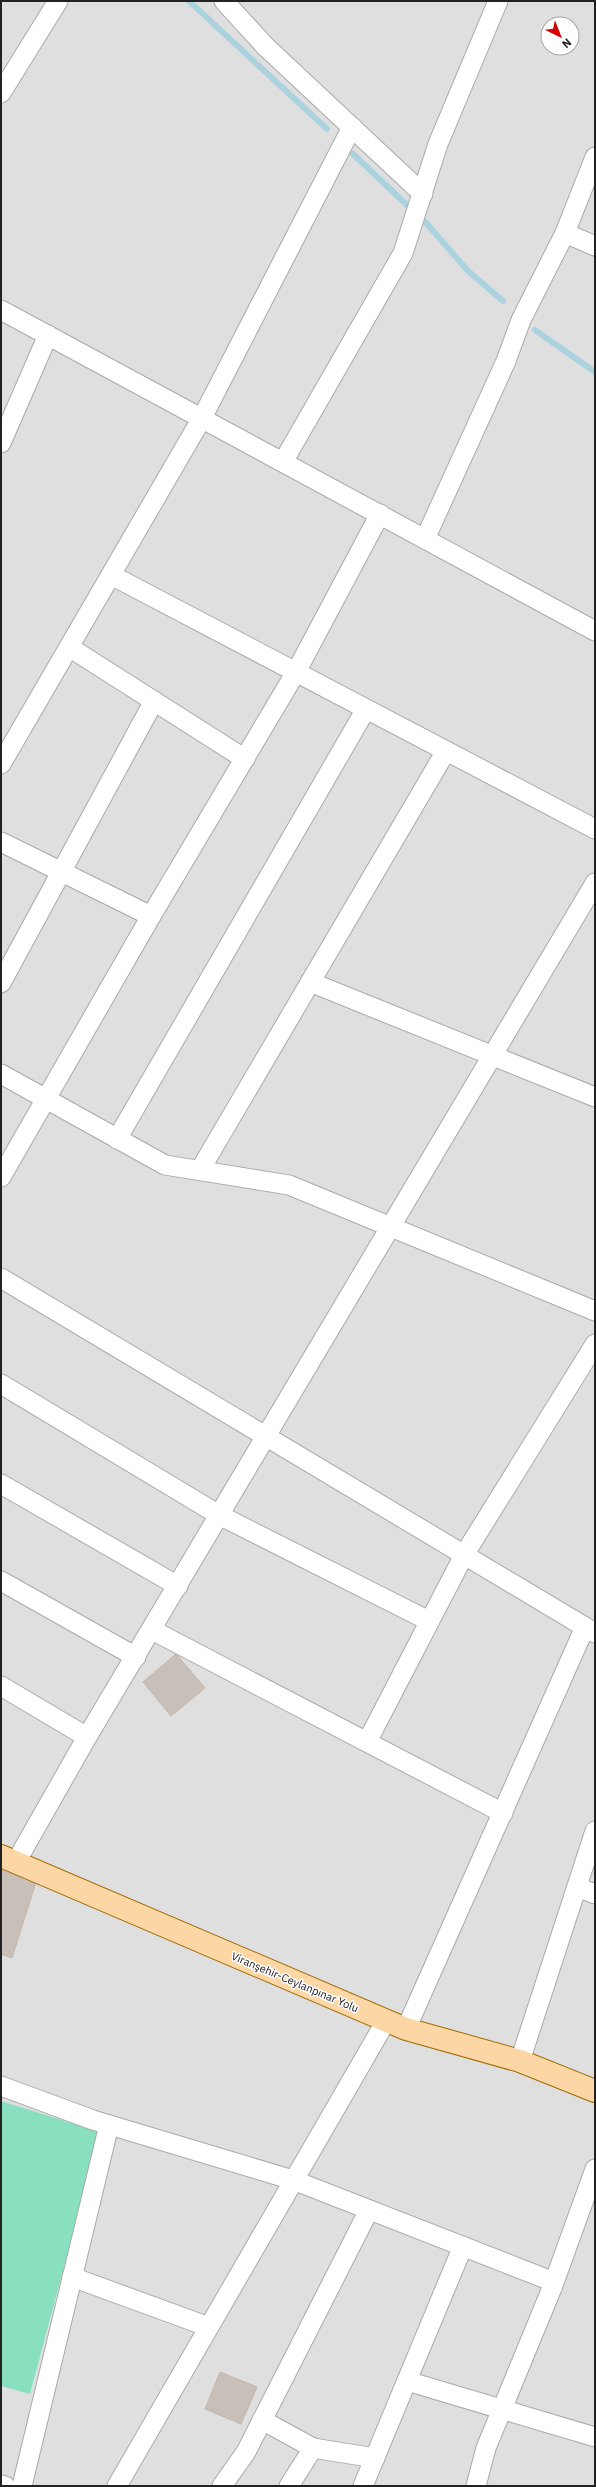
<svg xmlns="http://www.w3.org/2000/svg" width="596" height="2487" font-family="'IBM Plex Sans',sans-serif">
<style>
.residential{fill:#e0dfdf;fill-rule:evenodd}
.pitch{fill:#88e0be}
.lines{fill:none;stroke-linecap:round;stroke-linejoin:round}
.stream{stroke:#aad3df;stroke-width:6}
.building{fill:#c7bfb8;stroke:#c4b6ab}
.minor-casing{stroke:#a9a9a9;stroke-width:21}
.major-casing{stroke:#a06b00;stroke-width:24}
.minor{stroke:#fff;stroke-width:19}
.major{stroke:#fcd6a4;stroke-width:22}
.labels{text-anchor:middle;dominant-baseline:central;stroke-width:3;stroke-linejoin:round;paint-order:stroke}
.street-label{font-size:11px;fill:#222;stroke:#fff}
</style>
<rect width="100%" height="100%" fill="#f2efe9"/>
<path class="residential" d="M1,1h594v2485h-594zM548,24h24v24h-24z"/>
<polygon class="pitch" points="1,2101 100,2132 30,2394 1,2386"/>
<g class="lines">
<g class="stream">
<polyline points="189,1 327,129"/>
<polyline points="353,154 428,225 468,271 503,301"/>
<polyline points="535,330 595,372"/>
</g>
</g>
<g class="building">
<polygon points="176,1654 205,1688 171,1716 143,1682"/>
<polygon points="1,1870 36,1882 12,1958 1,1954"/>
<polygon points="220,2372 257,2387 241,2424 205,2409"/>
</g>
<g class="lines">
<g class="minor-casing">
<g id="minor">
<polyline points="224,1 265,46 423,194"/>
<polyline points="1,93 58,1"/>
<polyline points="565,233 595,246"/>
<polyline points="1,310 595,631"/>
<polyline points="1,443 48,335"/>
<polyline points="283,462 403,253 438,144 498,1"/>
<polyline points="425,539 506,361 521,320 565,233 595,157"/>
<polyline points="111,575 595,829"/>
<polyline points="69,647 245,759"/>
<polyline points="1,764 202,418 352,127"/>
<polyline points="1,842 151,916"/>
<polyline points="310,982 595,1097"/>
<polyline points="1,983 154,701"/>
<polyline points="1,1074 165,1165 289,1185 595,1311"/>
<polyline points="117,1139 366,709"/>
<polyline points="200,1170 446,751"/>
<polyline points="1,1177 151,916 296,672 380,514"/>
<polyline points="1,1278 595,1633"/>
<polyline points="1,1384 219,1515 429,1621"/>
<polyline points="1,1484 178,1586"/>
<polyline points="1,1581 136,1657"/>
<polyline points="152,1630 503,1813"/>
<polyline points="1,1686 87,1737"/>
<polyline points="367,1742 464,1555 595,1344"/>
<polyline points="16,1862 87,1737 595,883"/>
<polyline points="577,1887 595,1894"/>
<polyline points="406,2029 585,1627"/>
<polyline points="520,2061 595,1831"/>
<polyline points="1,2086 93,2120 293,2180 554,2282"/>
<polyline points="72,2277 209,2327"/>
<polyline points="407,2381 595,2437"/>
<polyline points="262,2420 313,2448 375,2458"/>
<polyline points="1,2485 5,2486"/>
<polyline points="22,2486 109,2125"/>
<polyline points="117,2486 386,2021"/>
<polyline points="222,2486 246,2452 369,2210"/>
<polyline points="289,2486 313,2448"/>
<polyline points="363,2486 463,2246"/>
<polyline points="476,2486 486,2448 552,2288 595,2169"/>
</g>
</g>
<g class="major-casing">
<polyline id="major" points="1,1856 406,2029 520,2061 595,2091"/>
</g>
<use href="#minor" class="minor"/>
<use href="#major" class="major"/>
</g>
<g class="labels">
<g class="street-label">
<text transform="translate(295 1982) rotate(23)">Viranşehir-Ceylanpınar Yolu</text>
</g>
</g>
<rect width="596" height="2487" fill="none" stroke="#222222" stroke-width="4"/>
<g transform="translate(560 36) rotate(137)"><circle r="19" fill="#ffffff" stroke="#a7a7a7"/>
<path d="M0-3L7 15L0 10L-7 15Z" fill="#d40000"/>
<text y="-6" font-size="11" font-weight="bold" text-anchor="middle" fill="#222222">N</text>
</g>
</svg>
